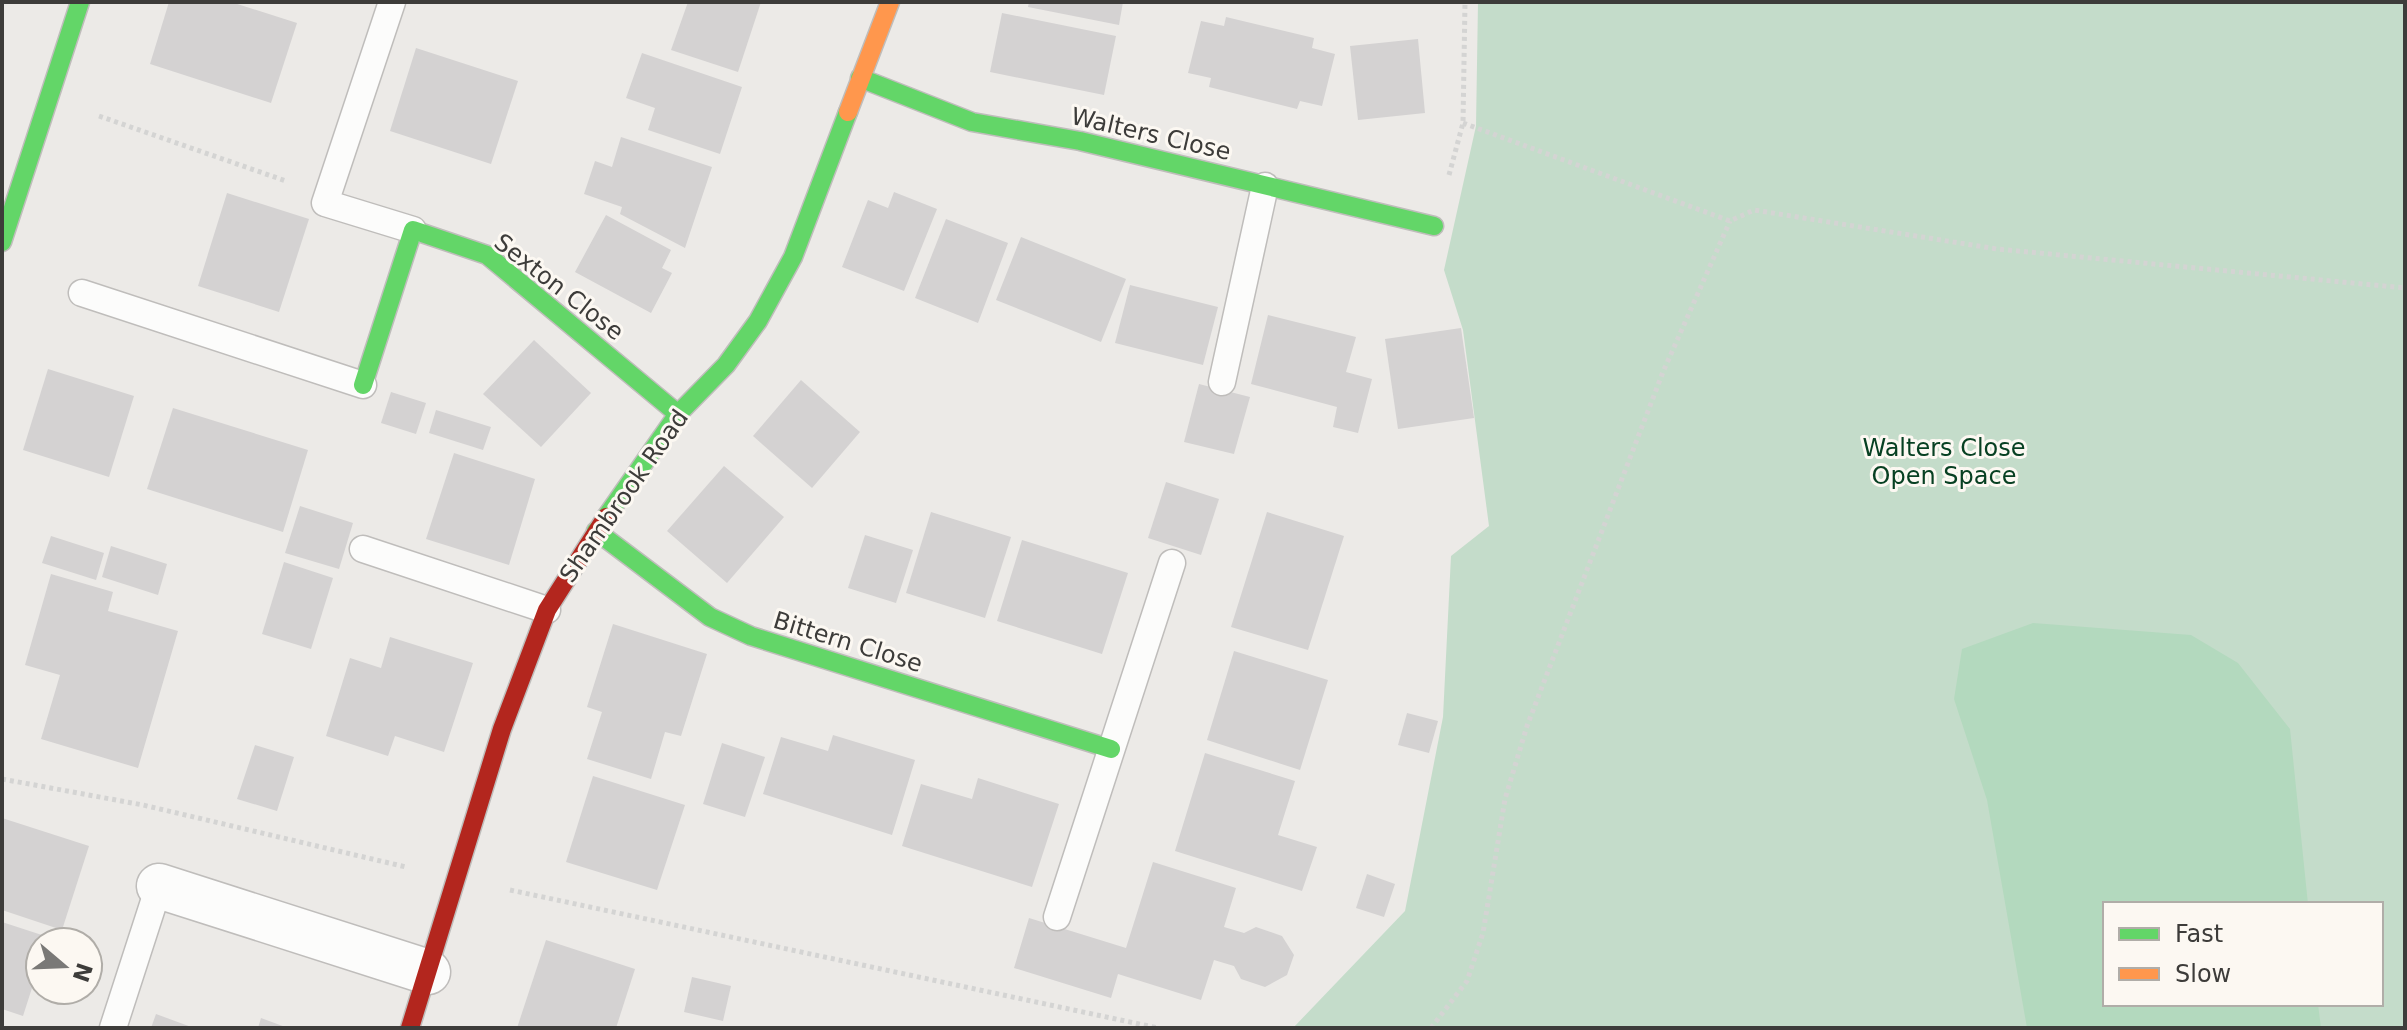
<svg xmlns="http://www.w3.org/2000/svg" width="2407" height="1030" font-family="'DejaVu Sans',sans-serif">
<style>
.green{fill:#c4dcca;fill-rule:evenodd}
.forest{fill:#b3d9be}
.building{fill:#d4d2d2}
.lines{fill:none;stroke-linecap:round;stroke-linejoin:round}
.lane-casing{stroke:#bfbdbb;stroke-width:29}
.street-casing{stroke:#bfbdbb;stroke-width:47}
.fast-casing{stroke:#bfbdbb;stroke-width:21}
.slow-casing{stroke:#bfbdbb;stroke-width:21}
.jam-casing{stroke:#bfbdbb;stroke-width:21}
.path{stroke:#d4d4d3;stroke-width:5;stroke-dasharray:4 4;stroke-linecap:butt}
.lane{stroke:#fcfcfb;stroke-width:26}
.street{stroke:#fcfcfb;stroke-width:44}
.fast{stroke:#63d668;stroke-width:18}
.slow{stroke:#ff974d;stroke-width:18}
.jam{stroke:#b3261e;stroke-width:18}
.labels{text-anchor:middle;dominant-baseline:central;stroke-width:6;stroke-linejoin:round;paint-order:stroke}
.street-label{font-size:24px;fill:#3d3c3a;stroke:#fcf8f2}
.park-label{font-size:24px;fill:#074022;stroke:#fcf8f2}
</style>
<rect width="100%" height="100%" fill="#eceae7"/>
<path class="green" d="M1478,2h927v1026h-1112l112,-117 38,-194 8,-161 38,-30 -26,-196 -19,-60 32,-144zM2105,904h276v100h-276z"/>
<polygon class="forest" points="2033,623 2191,635 2238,663 2290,729 2308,904 2105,904 2105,1004 2318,1004 2321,1028 2027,1028 1987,800 1954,699 1962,649"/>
<g class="building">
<polygon points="169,2 231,2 297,23 271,103 150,64"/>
<polygon points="688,2 761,2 738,72 671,50"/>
<polygon points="1029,2 1123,2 1119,25 1028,7"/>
<polygon points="1002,13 1116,36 1104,95 990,72"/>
<polygon points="1226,17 1314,38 1312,48 1335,54 1322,106 1300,101 1297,109 1209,87 1211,78 1188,73 1201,21 1224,26"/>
<polygon points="1418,39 1425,113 1358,120 1350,46"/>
<polygon points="416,48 518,81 491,164 390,131"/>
<polygon points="642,53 742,87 720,154 648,130 655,108 626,98"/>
<polygon points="621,137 712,167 685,248 620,214 622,207 584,194 595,161 612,167"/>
<polygon points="894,192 937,209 904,291 842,267 868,200 888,208"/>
<polygon points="227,193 309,219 279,312 198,286"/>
<polygon points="606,215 671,250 662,268 672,273 651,313 575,272"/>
<polygon points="946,219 1008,243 978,323 915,298"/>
<polygon points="1021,237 1126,279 1101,342 996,300"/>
<polygon points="1130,285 1218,307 1203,365 1115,343"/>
<polygon points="1268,315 1356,337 1346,372 1372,379 1358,433 1333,427 1337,407 1251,384"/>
<polygon points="1461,328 1474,418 1398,429 1385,339"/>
<polygon points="534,340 591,393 541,447 483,394"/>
<polygon points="48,369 134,396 109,477 23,450"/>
<polygon points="801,380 860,432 812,488 753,436"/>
<polygon points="1199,384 1250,397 1234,454 1184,442"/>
<polygon points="391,392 426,403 416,434 381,423"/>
<polygon points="173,408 308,450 283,532 147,489"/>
<polygon points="436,410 491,427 483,450 429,433"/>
<polygon points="454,453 535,479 509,565 426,539"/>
<polygon points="724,466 784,517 727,583 667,531"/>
<polygon points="1166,482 1219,499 1201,555 1148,538"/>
<polygon points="300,506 353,523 339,569 285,553"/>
<polygon points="931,512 1011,537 985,618 906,593"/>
<polygon points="1267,512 1344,536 1308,650 1231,627"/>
<polygon points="865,535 913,550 896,603 848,588"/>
<polygon points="51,536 104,553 96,580 42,563"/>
<polygon points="1022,540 1128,573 1102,654 997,621"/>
<polygon points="111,546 167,564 158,595 102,577"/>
<polygon points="284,562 333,578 311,649 262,634"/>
<polygon points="51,574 113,592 108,611 178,631 138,768 41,739 60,675 25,665"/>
<polygon points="613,624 707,654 681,736 665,732 651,779 587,759 602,712 587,707"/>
<polygon points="390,637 473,663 444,752 395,736 388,756 326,736 350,658 381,668"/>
<polygon points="1234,651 1328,680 1300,770 1207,740"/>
<polygon points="1407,713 1438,721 1429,753 1398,745"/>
<polygon points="833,735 915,760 892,835 763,794 781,737 828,751"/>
<polygon points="722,743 765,757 745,817 703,804"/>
<polygon points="255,745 294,757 277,811 237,799"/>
<polygon points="1205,753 1295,781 1278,835 1317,847 1302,891 1175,851"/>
<polygon points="593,776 685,805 657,890 566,862"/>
<polygon points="978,778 1059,804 1032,887 902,846 921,784 972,799"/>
<polygon points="2,818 89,846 62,930 2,910"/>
<polygon points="1153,862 1236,888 1224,927 1244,933 1256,927 1282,936 1294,955 1287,975 1265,987 1241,979 1234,966 1214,960 1201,1000 1118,974 1111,998 1014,968 1029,918 1126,948"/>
<polygon points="1367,874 1395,884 1384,917 1356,908"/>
<polygon points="2,922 48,937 47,942 40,942 40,963 23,1016 2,1009"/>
<polygon points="546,940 635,969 616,1028 517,1028"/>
<polygon points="692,977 731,986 723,1021 684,1012"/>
<polygon points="156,1014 194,1028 151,1028"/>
<polygon points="261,1018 288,1028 258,1028"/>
</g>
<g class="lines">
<g class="lane-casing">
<g id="lane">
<polyline points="392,2 325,203 413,230"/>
<polyline points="82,293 363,385"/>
<polyline points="1222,382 1265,186"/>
<polyline points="363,549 547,610"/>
<polyline points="1057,917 1172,563"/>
<polyline points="113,1028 159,886"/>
</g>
</g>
<g class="street-casing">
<polyline id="street" points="159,886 428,972"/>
</g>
<g class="fast-casing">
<g id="fast">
<polyline points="860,78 972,122 1080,141 1434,226"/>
<polyline points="2,242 80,2"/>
<polyline points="363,385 413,230 487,255 678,414"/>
<polyline points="606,517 678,414 726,365 758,321 793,257 848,112"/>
<polyline points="596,531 710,617 751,636 1111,749"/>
</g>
</g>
<g class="slow-casing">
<polyline id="slow" points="848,112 890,2"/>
</g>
<g class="jam-casing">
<polyline id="jam" points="410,1028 502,729 547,610 606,517"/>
</g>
<g class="path">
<polyline points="99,116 286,181"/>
<polyline points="1463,123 1730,221 1754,210 1997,249 2405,288"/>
<polyline points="1449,175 1463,123 1465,2"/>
<polyline points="2,779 143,805 406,867"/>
<polyline points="510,890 1158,1028"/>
<polyline points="1431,1028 1467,981 1483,933 1505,799 1527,726 1663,372 1730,221"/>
</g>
<use href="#lane" class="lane"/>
<use href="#street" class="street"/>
<use href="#fast" class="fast"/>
<use href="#slow" class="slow"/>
<use href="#jam" class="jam"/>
</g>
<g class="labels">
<g class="street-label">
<text transform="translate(1151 134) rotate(13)">Walters Close</text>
<text transform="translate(559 287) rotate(38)">Sexton Close</text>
<text transform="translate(624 496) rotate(-55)">Shambrook Road</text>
<text transform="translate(848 642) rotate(17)">Bittern Close</text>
</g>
<g class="park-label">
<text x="1944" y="448">Walters Close<tspan x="1944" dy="28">Open Space</tspan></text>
</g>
</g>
<rect width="2407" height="1030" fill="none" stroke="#3d3c3a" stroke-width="8"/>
<rect x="2103" y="902" width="280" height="104" fill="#fcf8f2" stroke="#b0ada8" stroke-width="2"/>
<rect x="2119" y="928" width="40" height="12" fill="#63d668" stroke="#b0ada8" stroke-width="2"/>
<text x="2175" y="942" font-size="24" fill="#3d3c3a">Fast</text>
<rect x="2119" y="968" width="40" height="12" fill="#ff974d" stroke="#b0ada8" stroke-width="2"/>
<text x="2175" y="982" font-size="24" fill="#3d3c3a">Slow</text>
<g transform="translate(64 966) rotate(109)"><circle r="38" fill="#fcf8f2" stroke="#b0ada8" stroke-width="2"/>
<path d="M0-6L14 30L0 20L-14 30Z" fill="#7a7977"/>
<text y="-12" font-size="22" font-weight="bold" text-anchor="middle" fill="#3d3c3a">N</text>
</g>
</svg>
